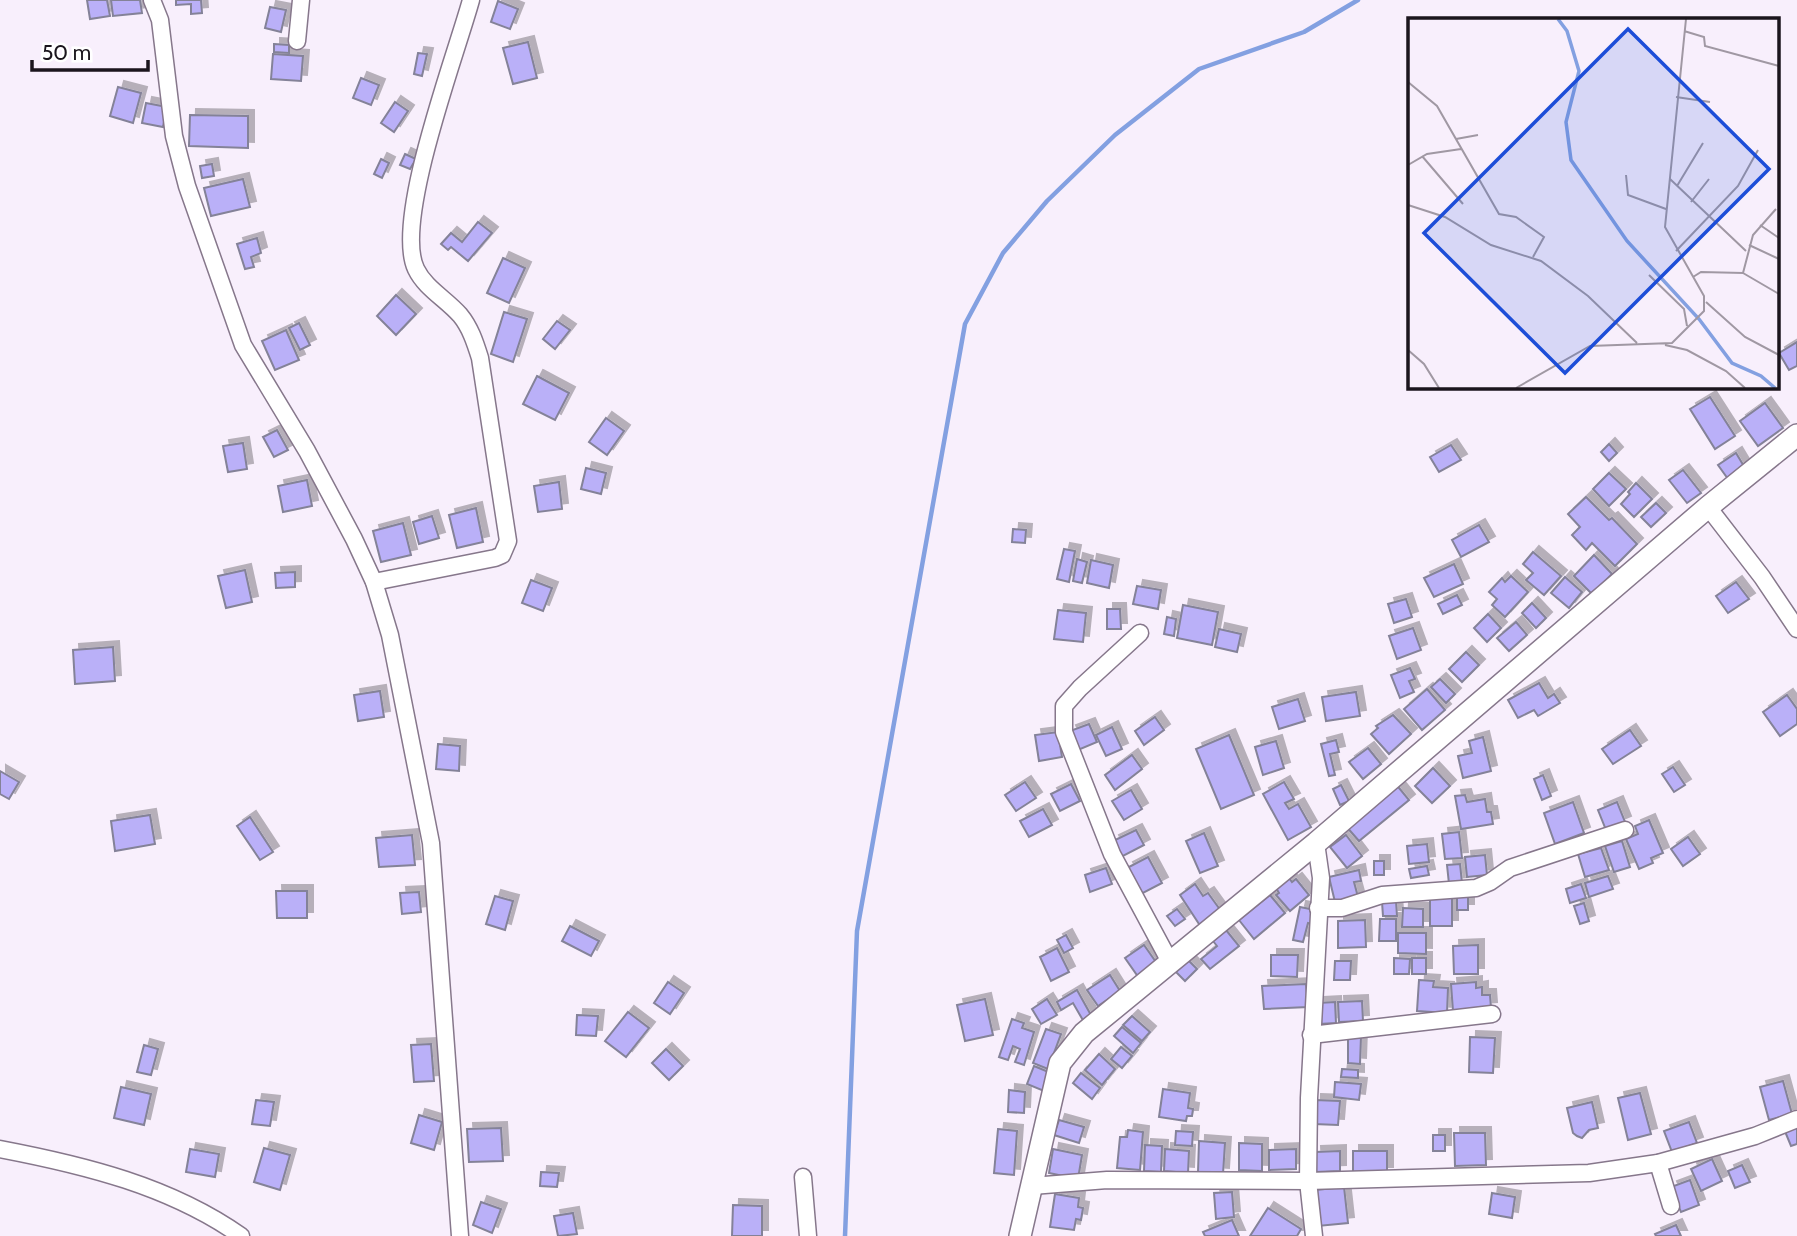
<svg xmlns="http://www.w3.org/2000/svg" width="1797" height="1236" font-family="Cabin,sans-serif">
<style>
.lines{fill:none;stroke-linecap:round;stroke-linejoin:round}
.stream{stroke:#83a0e1;stroke-width:4.5}
.building{fill:#bab0f8;stroke:#848298;stroke-width:2;filter:url(#shadow)}
.minor-casing{stroke:#86778b;stroke-width:19}
.tertiary-casing{stroke:#86778b;stroke-width:24}
.minor{stroke:#fff;stroke-width:16}
.tertiary{stroke:#fff;stroke-width:21}
.inset-river{fill:none;stroke:#83a0e1;stroke-width:3.5}
.inset-road{fill:none;stroke:#a098a3;stroke-width:2}
.view{fill:#1d4ed8;fill-opacity:0.15;stroke:#1d4ed8;stroke-width:3.5}
.inset-edge{fill:none;stroke:#1b151d;stroke-width:3.5}
</style>
<defs>
<filter id="shadow"><feDropShadow dx="6" dy="-6" stdDeviation="0" flood-color="#0004"/></filter>
</defs>
<rect width="100%" height="100%" fill="#f8effc"/>
<g class="lines">
<polyline class="stream" points="845,1236 857,931 965,324 1003,253 1047,201 1115,135 1199,69 1304,32 1358,0"/>
</g>
<g class="building">
<polygon points="87,0 107,0 110,16 90,19"/>
<polygon points="111,0 140,0 142,13 113,16"/>
<polygon points="176,0 201,0 202,13 191,14 191,4 176,5"/>
<polygon points="498,1 518,9 510,29 491,22"/>
<polygon points="270,7 286,10 281,32 265,28"/>
<polygon points="528,42 537,78 513,84 503,48"/>
<polygon points="274,44 289,45 289,53 274,52"/>
<polygon points="418,53 427,54 422,76 414,74"/>
<polygon points="273,54 303,56 301,81 271,79"/>
<polygon points="361,78 379,85 371,105 353,98"/>
<polygon points="118,87 141,93 133,123 110,116"/>
<polygon points="395,102 408,111 394,132 381,123"/>
<polygon points="146,103 167,107 163,127 142,123"/>
<polygon points="190,115 248,116 248,148 189,146"/>
<polygon points="405,154 416,159 410,169 400,165"/>
<polygon points="381,159 389,163 382,178 374,174"/>
<polygon points="212,164 214,176 202,178 200,166"/>
<polygon points="243,179 250,207 211,216 204,188"/>
<polygon points="478,222 492,233 468,261 451,247 448,250 441,244 451,233 462,242"/>
<polygon points="257,238 261,253 251,257 254,267 245,269 237,244"/>
<polygon points="503,258 525,268 509,303 487,293"/>
<polygon points="396,295 416,314 396,335 377,316"/>
<polygon points="504,312 527,319 513,362 491,354"/>
<polygon points="557,321 570,330 555,349 543,339"/>
<polygon points="299,323 310,345 300,350 289,328"/>
<polygon points="286,330 299,360 275,370 262,341"/>
<polygon points="1797,342 1797,366 1789,370 1779,353"/>
<polygon points="537,376 569,393 555,420 523,404"/>
<polygon points="1710,397 1735,436 1715,449 1690,409"/>
<polygon points="1765,403 1783,428 1758,446 1740,421"/>
<polygon points="606,418 624,431 607,455 589,442"/>
<polygon points="277,430 288,450 274,457 263,437"/>
<polygon points="243,443 247,469 228,472 223,446"/>
<polygon points="1609,444 1617,453 1609,461 1601,452"/>
<polygon points="1451,445 1461,460 1439,472 1430,457"/>
<polygon points="1736,453 1745,468 1728,479 1718,465"/>
<polygon points="586,468 606,473 601,494 581,489"/>
<polygon points="1683,470 1701,493 1687,503 1669,480"/>
<polygon points="1609,473 1626,489 1609,506 1593,489"/>
<polygon points="307,480 312,506 283,512 278,486"/>
<polygon points="559,482 562,509 538,512 534,486"/>
<polygon points="1636,483 1652,499 1634,517 1621,504 1630,494 1628,492"/>
<polygon points="1586,497 1609,520 1612,518 1637,544 1615,566 1592,543 1586,550 1572,535 1580,527 1568,514"/>
<polygon points="1656,503 1666,513 1651,527 1641,517"/>
<polygon points="476,508 483,542 457,548 449,515"/>
<polygon points="432,516 439,538 419,544 413,522"/>
<polygon points="403,523 411,555 381,562 373,531"/>
<polygon points="1479,525 1489,542 1461,557 1452,540"/>
<polygon points="1013,529 1026,530 1025,543 1012,542"/>
<polygon points="1064,549 1075,551 1069,582 1057,579"/>
<polygon points="1533,552 1561,576 1544,595 1526,580 1533,573 1523,564"/>
<polygon points="1594,555 1612,574 1592,594 1574,576"/>
<polygon points="1077,559 1087,562 1082,583 1073,581"/>
<polygon points="1091,560 1113,565 1109,588 1087,583"/>
<polygon points="1454,564 1463,584 1434,597 1424,578"/>
<polygon points="245,570 252,602 226,608 218,576"/>
<polygon points="295,572 295,587 276,588 275,573"/>
<polygon points="1511,576 1528,592 1505,617 1492,605 1497,599 1489,592 1502,578 1505,582"/>
<polygon points="1565,577 1582,592 1569,608 1551,593"/>
<polygon points="531,580 552,588 543,611 522,603"/>
<polygon points="1736,582 1749,599 1728,613 1716,596"/>
<polygon points="1137,586 1161,590 1158,609 1133,604"/>
<polygon points="1457,595 1462,605 1443,614 1438,604"/>
<polygon points="1406,599 1412,617 1394,623 1388,604"/>
<polygon points="1532,603 1546,618 1536,628 1522,613"/>
<polygon points="1183,605 1218,612 1212,645 1177,638"/>
<polygon points="1107,609 1120,609 1121,629 1107,629"/>
<polygon points="1058,610 1086,613 1083,642 1054,639"/>
<polygon points="1488,614 1501,628 1487,642 1474,628"/>
<polygon points="1167,617 1176,619 1174,636 1164,634"/>
<polygon points="1516,622 1527,635 1509,651 1497,638"/>
<polygon points="1413,628 1421,650 1397,659 1389,636"/>
<polygon points="1219,629 1241,634 1237,652 1215,647"/>
<polygon points="113,647 115,681 75,684 73,650"/>
<polygon points="1466,652 1479,665 1462,682 1449,669"/>
<polygon points="1410,668 1415,679 1409,681 1414,692 1400,698 1391,675"/>
<polygon points="1440,679 1455,694 1446,703 1431,687"/>
<polygon points="1539,683 1548,698 1554,694 1560,703 1538,716 1534,710 1518,718 1508,700"/>
<polygon points="1427,689 1445,710 1422,730 1404,709"/>
<polygon points="380,691 384,717 358,721 354,695"/>
<polygon points="1356,692 1360,716 1326,721 1322,697"/>
<polygon points="1787,695 1797,709 1797,724 1780,736 1763,712"/>
<polygon points="1298,699 1305,721 1279,729 1272,707"/>
<polygon points="1393,715 1411,734 1389,754 1371,734 1378,728 1376,726"/>
<polygon points="1155,717 1164,730 1144,745 1135,731"/>
<polygon points="1089,724 1097,742 1078,750 1070,731"/>
<polygon points="1112,727 1122,749 1106,756 1096,735"/>
<polygon points="1630,730 1641,746 1613,764 1602,749"/>
<polygon points="1058,732 1062,757 1039,761 1035,735"/>
<polygon points="1229,735 1254,795 1221,809 1196,749"/>
<polygon points="1483,737 1491,771 1463,778 1458,756 1472,753 1469,741"/>
<polygon points="1336,740 1339,752 1330,754 1335,775 1329,776 1321,744"/>
<polygon points="1276,741 1284,768 1263,775 1255,747"/>
<polygon points="438,744 460,746 459,771 436,769"/>
<polygon points="1368,748 1381,764 1363,779 1349,762"/>
<polygon points="1132,755 1142,769 1115,790 1105,775"/>
<polygon points="1673,767 1685,785 1674,792 1662,774"/>
<polygon points="1433,768 1450,786 1432,803 1415,786"/>
<polygon points="0,771 19,782 9,799 0,794"/>
<polygon points="1543,775 1551,796 1542,800 1534,779"/>
<polygon points="1025,782 1036,798 1016,811 1005,795"/>
<polygon points="1284,782 1294,799 1285,803 1289,809 1298,804 1311,827 1288,840 1263,794"/>
<polygon points="1395,783 1409,800 1359,841 1345,825"/>
<polygon points="1071,784 1080,801 1060,811 1051,794"/>
<polygon points="1341,785 1349,801 1340,805 1333,789"/>
<polygon points="1131,790 1142,809 1124,820 1112,801"/>
<polygon points="1465,795 1467,802 1485,799 1487,812 1491,812 1493,824 1461,829 1455,796"/>
<polygon points="1573,802 1584,833 1555,844 1544,813"/>
<polygon points="1617,802 1625,822 1606,830 1598,810"/>
<polygon points="1043,809 1052,825 1029,837 1020,821"/>
<polygon points="150,815 155,844 115,851 111,821"/>
<polygon points="250,817 273,852 260,860 237,826"/>
<polygon points="1649,820 1663,853 1651,858 1653,863 1639,869 1626,839 1638,834 1635,826"/>
<polygon points="1136,830 1144,845 1121,857 1113,841"/>
<polygon points="1459,832 1462,858 1445,859 1442,834"/>
<polygon points="1204,833 1218,866 1200,873 1186,841"/>
<polygon points="412,835 415,865 379,867 376,838"/>
<polygon points="1346,835 1362,856 1347,868 1330,847"/>
<polygon points="1688,837 1700,854 1683,866 1671,849"/>
<polygon points="1622,841 1630,867 1614,872 1605,846"/>
<polygon points="1427,844 1429,862 1409,864 1407,846"/>
<polygon points="1601,848 1609,870 1585,877 1578,854"/>
<polygon points="1485,855 1487,875 1467,877 1465,857"/>
<polygon points="1148,857 1162,883 1141,894 1127,868"/>
<rect x="1374" y="861" width="10" height="14"/>
<polygon points="1460,864 1462,883 1449,884 1447,865"/>
<polygon points="1427,866 1429,875 1411,878 1409,869"/>
<polygon points="1106,868 1112,884 1090,892 1085,875"/>
<polygon points="1359,870 1361,881 1354,882 1358,897 1335,902 1329,877"/>
<polygon points="1608,876 1613,889 1589,897 1585,883"/>
<polygon points="1289,878 1292,882 1296,879 1309,895 1290,911 1276,895 1279,893 1276,888"/>
<polygon points="1195,884 1203,896 1208,893 1221,911 1201,927 1180,895"/>
<polygon points="1581,884 1586,898 1570,903 1566,889"/>
<polygon points="276,891 307,891 307,918 277,918"/>
<polygon points="419,892 421,912 402,914 400,893"/>
<polygon points="1270,895 1285,913 1254,939 1239,920"/>
<rect x="1457" y="895" width="11" height="15"/>
<polygon points="495,896 513,901 505,930 486,924"/>
<rect x="1430" y="896" width="22" height="30"/>
<polygon points="1396,901 1397,916 1383,916 1382,902"/>
<polygon points="1584,903 1589,921 1580,924 1574,906"/>
<polygon points="1300,907 1315,910 1312,924 1308,923 1303,942 1293,940"/>
<polygon points="1403,908 1423,909 1423,927 1402,927"/>
<polygon points="1177,909 1185,919 1175,926 1167,916"/>
<polygon points="1380,919 1396,919 1396,941 1379,941"/>
<polygon points="1365,920 1366,947 1338,948 1338,921"/>
<polygon points="570,926 599,941 591,956 562,941"/>
<polygon points="1226,930 1239,946 1210,969 1201,959 1217,946 1213,941"/>
<polygon points="1398,933 1426,933 1426,954 1398,953"/>
<polygon points="1066,935 1073,948 1064,953 1057,940"/>
<polygon points="1144,945 1158,965 1139,978 1125,958"/>
<polygon points="1478,945 1478,974 1454,974 1453,946"/>
<polygon points="1057,948 1069,972 1051,981 1040,957"/>
<polygon points="1271,955 1298,955 1297,977 1271,976"/>
<polygon points="1394,958 1410,959 1409,974 1394,974"/>
<rect x="1412" y="958" width="14" height="16"/>
<polygon points="1188,960 1197,969 1185,981 1176,972"/>
<polygon points="1335,961 1351,961 1350,980 1334,980"/>
<polygon points="1110,975 1120,991 1098,1006 1087,990"/>
<polygon points="1419,980 1434,981 1433,987 1448,988 1447,1013 1417,1011"/>
<polygon points="668,982 684,993 670,1014 654,1003"/>
<polygon points="1476,982 1476,988 1482,987 1482,995 1490,995 1491,1008 1453,1011 1451,984"/>
<polygon points="1306,984 1308,1007 1264,1009 1262,986"/>
<polygon points="1077,990 1092,1017 1084,1022 1073,1003 1061,1010 1057,1002"/>
<polygon points="985,999 993,1035 965,1041 957,1005"/>
<polygon points="1047,999 1057,1015 1041,1024 1032,1009"/>
<polygon points="1362,1001 1363,1021 1339,1022 1338,1002"/>
<polygon points="1335,1002 1336,1023 1319,1024 1318,1003"/>
<polygon points="628,1012 649,1028 626,1057 605,1041"/>
<polygon points="577,1015 598,1016 596,1036 576,1035"/>
<polygon points="1132,1016 1150,1032 1142,1041 1123,1025"/>
<polygon points="1012,1019 1024,1023 1022,1028 1034,1032 1024,1065 1015,1062 1020,1049 1013,1046 1008,1060 999,1057"/>
<polygon points="1122,1027 1141,1043 1133,1053 1114,1036"/>
<polygon points="1046,1029 1061,1034 1048,1069 1033,1063"/>
<polygon points="1348,1036 1361,1036 1360,1064 1348,1063"/>
<polygon points="1470,1037 1495,1038 1493,1073 1469,1072"/>
<polygon points="431,1044 434,1081 414,1082 411,1045"/>
<polygon points="144,1045 158,1049 151,1075 137,1072"/>
<polygon points="1121,1047 1132,1056 1122,1068 1111,1059"/>
<polygon points="666,1049 683,1066 669,1080 652,1063"/>
<polygon points="1099,1054 1115,1069 1102,1085 1085,1070"/>
<polygon points="1034,1066 1051,1073 1044,1091 1027,1084"/>
<polygon points="1342,1069 1358,1070 1358,1078 1341,1077"/>
<polygon points="1081,1073 1100,1088 1092,1099 1073,1083"/>
<polygon points="1783,1081 1792,1114 1769,1120 1760,1087"/>
<polygon points="1335,1082 1361,1084 1359,1100 1334,1097"/>
<polygon points="121,1087 151,1094 144,1125 114,1118"/>
<polygon points="1163,1089 1190,1093 1188,1108 1193,1109 1192,1116 1187,1116 1186,1121 1159,1117"/>
<polygon points="1009,1090 1025,1092 1024,1113 1008,1112"/>
<polygon points="1640,1093 1651,1134 1628,1140 1618,1098"/>
<polygon points="256,1100 274,1102 270,1126 252,1124"/>
<polygon points="1315,1100 1340,1101 1338,1125 1314,1124"/>
<polygon points="1592,1102 1598,1128 1589,1130 1582,1138 1577,1136 1573,1133 1567,1108"/>
<polygon points="419,1115 442,1122 434,1150 411,1143"/>
<polygon points="1059,1120 1084,1127 1079,1143 1054,1135"/>
<polygon points="1689,1122 1697,1143 1672,1152 1664,1131"/>
<polygon points="1797,1124 1797,1144 1791,1146 1784,1129"/>
<polygon points="501,1128 503,1161 469,1162 467,1129"/>
<polygon points="998,1129 1017,1131 1014,1175 994,1173"/>
<polygon points="1128,1130 1143,1132 1140,1170 1117,1168 1120,1137 1127,1137"/>
<polygon points="1176,1131 1193,1132 1192,1146 1175,1145"/>
<polygon points="1454,1133 1485,1133 1486,1165 1455,1166"/>
<rect x="1433" y="1135" width="12" height="16"/>
<polygon points="1199,1141 1225,1143 1223,1174 1198,1172"/>
<polygon points="1239,1143 1262,1144 1262,1171 1239,1170"/>
<polygon points="1145,1145 1162,1146 1161,1172 1144,1171"/>
<polygon points="264,1148 290,1155 280,1190 254,1182"/>
<polygon points="190,1149 219,1154 215,1177 186,1172"/>
<polygon points="1053,1149 1082,1155 1078,1179 1049,1173"/>
<polygon points="1165,1149 1189,1151 1188,1173 1164,1171"/>
<polygon points="1296,1149 1296,1169 1269,1170 1269,1150"/>
<polygon points="1340,1151 1340,1171 1316,1172 1315,1152"/>
<rect x="1353" y="1151" width="34" height="22"/>
<polygon points="1712,1159 1722,1181 1701,1191 1691,1169"/>
<polygon points="1742,1165 1750,1182 1735,1188 1728,1171"/>
<polygon points="541,1172 559,1173 557,1187 540,1186"/>
<polygon points="1690,1180 1699,1205 1681,1212 1671,1187"/>
<polygon points="1344,1187 1348,1223 1318,1226 1315,1190"/>
<polygon points="1232,1192 1234,1217 1216,1219 1214,1193"/>
<polygon points="1492,1193 1515,1197 1512,1218 1489,1214"/>
<polygon points="1055,1194 1079,1198 1078,1207 1083,1208 1081,1220 1076,1219 1074,1230 1050,1227"/>
<polygon points="481,1202 501,1209 492,1233 473,1225"/>
<polygon points="733,1205 762,1206 762,1236 732,1236"/>
<polygon points="1268,1208 1301,1229 1297,1236 1250,1236"/>
<polygon points="573,1213 577,1234 558,1236 554,1216"/>
<polygon points="1232,1220 1239,1236 1205,1236 1203,1232"/>
<polygon points="1676,1225 1681,1236 1656,1236 1655,1234"/>
</g>
<g class="lines">
<g class="minor-casing">
<g id="minor">
<polyline points="152,0 160,20 174,136 187,186 243,345 307,451 354,539 374,582 390,635 431,843 460,1236"/>
<polyline points="297,41 301,0"/>
<polyline points="1708,507 1762,577 1797,629"/>
<path d="M374,582l121,-24 7,-3 6,-14 -28,-183c-5,-16 -10,-31 -20,-43 -14,-16 -35,-27 -44,-46 -23,-48 40,-214 55,-269"/>
<polyline points="1140,633 1080,688 1064,706 1064,732 1112,854 1170,962"/>
<polyline points="1318,908 1342,908 1382,895 1476,888 1490,882 1510,868 1625,830"/>
<polyline points="1311,1035 1492,1014"/>
<path d="M0,1149c84,16 170,37 241,87"/>
<polyline points="1658,1163 1671,1206"/>
<polyline points="803,1177 808,1236"/>
<polyline points="1032,1186 1107,1180 1308,1181 1589,1173 1658,1163 1755,1136 1797,1119"/>
<polyline points="1314,1236 1308,1181 1309,1098 1321,878 1316,843"/>
</g>
</g>
<g class="tertiary-casing">
<polyline id="tertiary" points="1020,1236 1060,1063 1084,1033 1316,843 1708,507 1797,435"/>
</g>
<use href="#minor" class="minor"/>
<use href="#tertiary" class="tertiary"/>
</g>
<g transform="translate(1408 18)">
<rect width="371" height="371" fill="#f8effc"/>
<path class="inset-river" d="M150,1l9,12 12,40 -13,51 5,38 56,81 72,78 33,44 29,13 14,12"/>
<path class="inset-road" d="M276,13l20,6 1,9 74,20M0,64l29,24 62,108 17,3 28,20 -11,20M268,79l34,5M48,121l22,-4M14,138l41,48M0,147l19,-11 34,-5M218,157l2,20 38,14M262,161l76,72M269,168l26,-43M283,184l18,-23M0,187l37,12 46,28 50,16 47,35 49,47M352,207l19,13M341,227l30,14M268,233l62,-65 20,-36M335,255l36,21M241,257l35,34 3,17M285,259l8,-5 42,1 10,-38 23,-26M298,284l39,35 34,18M257,327l22,5 39,21 19,17M0,332l16,14 15,24M108,370l74,-42 82,-3 32,-32v-15l-39,-69 21,-208"/>
<path class="view" d="M220,11l141,140 -204,204 -141,-140z"/>
<rect width="371" height="371" class="inset-edge"/>
</g>
<path d="M32 60v10h116v-10" fill="none" stroke="#1b151d" stroke-width="3.5"/>
<text x="42" y="60" font-size="21" fill="#1b151d" stroke="#ffffff" stroke-width="5" paint-order="stroke">50 m</text>
</svg>
